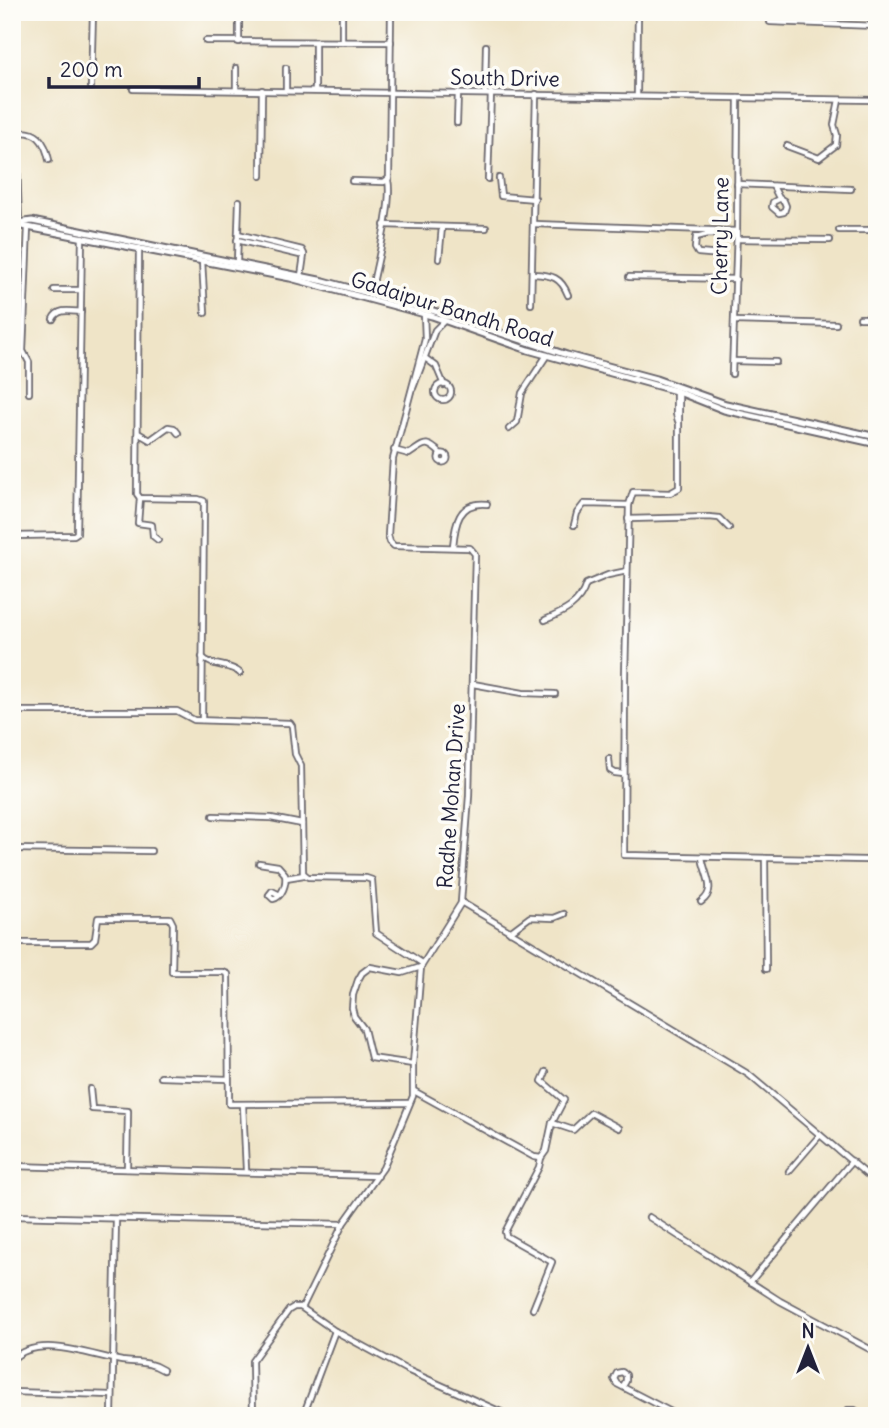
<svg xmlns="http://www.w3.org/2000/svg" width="889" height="1428" font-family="Delius,sans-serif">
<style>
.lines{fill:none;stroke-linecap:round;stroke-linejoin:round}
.minor-casing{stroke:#6a666c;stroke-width:8}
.tertiary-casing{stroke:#6a666c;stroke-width:9}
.minor{stroke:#fff;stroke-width:4.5}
.tertiary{stroke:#fff;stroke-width:5}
.labels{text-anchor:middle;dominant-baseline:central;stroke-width:7;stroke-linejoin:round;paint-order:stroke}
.street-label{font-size:21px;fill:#22223b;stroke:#fdfcf7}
</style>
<rect width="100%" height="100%" fill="#fdfcf7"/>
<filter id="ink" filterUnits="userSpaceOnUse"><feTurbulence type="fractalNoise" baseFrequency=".0143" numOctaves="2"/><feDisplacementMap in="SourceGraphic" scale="14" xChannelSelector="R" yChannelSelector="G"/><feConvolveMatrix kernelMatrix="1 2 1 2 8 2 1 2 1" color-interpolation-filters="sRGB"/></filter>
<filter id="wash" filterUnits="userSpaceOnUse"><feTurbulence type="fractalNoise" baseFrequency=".00686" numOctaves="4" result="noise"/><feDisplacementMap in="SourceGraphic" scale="28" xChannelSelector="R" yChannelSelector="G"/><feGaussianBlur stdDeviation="1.57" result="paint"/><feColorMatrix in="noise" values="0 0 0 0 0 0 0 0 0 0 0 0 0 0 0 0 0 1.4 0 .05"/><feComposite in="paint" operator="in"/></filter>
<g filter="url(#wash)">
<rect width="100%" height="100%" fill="#efe4c7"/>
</g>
<g filter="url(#ink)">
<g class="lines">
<g class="minor-casing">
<g id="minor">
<polyline points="342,12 342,42"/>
<polyline points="770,22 877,26"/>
<polyline points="206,41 391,42"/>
<polyline points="239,42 239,12"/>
<polyline points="315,42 315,91"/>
<polyline points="236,68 236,90"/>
<polyline points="91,87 93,12"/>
<polyline points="133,89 877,100"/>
<polyline points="286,91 286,68"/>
<polyline points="485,93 486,46"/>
<polyline points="637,95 638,12"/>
<polyline points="457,123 458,93"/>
<polyline points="12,126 16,133 19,222"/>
<path d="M16,133c21,-4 29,8 33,27"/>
<polyline points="787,146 819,158 836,145 837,135 834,125 839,100"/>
<polyline points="261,176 262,90"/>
<polyline points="499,178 501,196 535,199"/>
<polyline points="488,179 491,93"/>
<polyline points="352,181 384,182 389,178 391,12"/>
<polyline points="737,184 851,189"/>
<polyline points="773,186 779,198 784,201 786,206 784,212 779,213 772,207 773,202 779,199"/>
<polyline points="534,224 737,231"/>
<polyline points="384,225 486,228"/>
<polyline points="28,227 23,351 29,362 29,393"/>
<polyline points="839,230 877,230"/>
<polyline points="737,239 830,240"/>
<polyline points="237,240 300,255 304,254 302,250 238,234"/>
<polyline points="139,248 137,494 140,498 198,499 204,501 202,720"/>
<polyline points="721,255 698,253 695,248 696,237 708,234 737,235"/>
<polyline points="439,259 442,227"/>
<polyline points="202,261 205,313"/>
<polyline points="237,262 239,201"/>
<path d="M533,274c19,1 28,3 35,21"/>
<polyline points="301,276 304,255"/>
<polyline points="629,277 736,279"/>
<polyline points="54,290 81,290"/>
<path d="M371,293c5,-27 22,-89 17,-113"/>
<polyline points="531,304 536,94"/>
<polyline points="424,314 425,339 393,459 388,535 390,542 394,546 470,548 475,554 469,796 461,902 748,1074 877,1183"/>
<polyline points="860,318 877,318"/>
<path d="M53,319c5,-11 17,-8 28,-7"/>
<polyline points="734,321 836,324"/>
<polyline points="425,358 436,366 444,385"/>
<polyline points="733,361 776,362"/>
<polyline points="732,374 737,231 738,98"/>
<circle cx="443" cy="392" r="8"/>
<polyline points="413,388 435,330 444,321"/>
<polyline points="676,391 676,414 678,421"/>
<polyline points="679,393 679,488 670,493 633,492 629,505 625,676 624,855 866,860 871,858 874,848 877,681"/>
<polyline points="509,429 517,422 522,393 547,355"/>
<polyline points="138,433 150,440 168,427 174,428 178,433"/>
<path d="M394,450l15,4c15,-9 16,-16 32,0"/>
<circle cx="443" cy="458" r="4.5"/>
<polyline points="140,498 138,523 152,525 153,536 158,540"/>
<polyline points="628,519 709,517 719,518 729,528"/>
<polyline points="574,525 577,513 584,504 629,505"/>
<polyline points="12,536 74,535 77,533 82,237"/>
<path d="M453,546c2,-21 5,-45 34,-42"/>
<path d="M545,620c19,-8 35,-15 41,-36l22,-9 19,-4"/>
<path d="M202,657c11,11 27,6 38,16"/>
<polyline points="473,684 523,693 555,694"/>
<polyline points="12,711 177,711 194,720 290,723 292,726 295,754 301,766 303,873 308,877 366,878 372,880 376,933 422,963"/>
<polyline points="609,759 610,770 615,773 624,774"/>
<polyline points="213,816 271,818 302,824"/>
<polyline points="12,849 151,851"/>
<polyline points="765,858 766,969"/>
<path d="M259,863l19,3 7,8c2,10 -3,23 -12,25l-4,-4"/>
<polyline points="286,878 304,875"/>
<polyline points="269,895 272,891 278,894"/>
<path d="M701,902c17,-12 3,-28 1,-45"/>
<polyline points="461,903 421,967 413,1064 413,1096 383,1168 343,1224 302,1308 335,1331 407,1370 510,1416"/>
<polyline points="510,932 530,917 554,918 564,914"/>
<polyline points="12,943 91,943 95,939 98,918 170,918 173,924 172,972 223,972 228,974 229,1104 408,1103"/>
<polyline points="413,1064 371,1058 364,1029 354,1016 352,1008 353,995 358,980 362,973 370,967 402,973 421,967"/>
<polyline points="161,1077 228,1079"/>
<polyline points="90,1089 92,1109 128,1111 127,1169"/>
<polyline points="414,1091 534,1157 541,1158 546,1151 552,1123 564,1100 542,1081 546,1072"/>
<polyline points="243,1105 246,1170"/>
<polyline points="552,1123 573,1130 591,1113 619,1128"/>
<polyline points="12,1166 378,1176"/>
<polyline points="789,1171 820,1135"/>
<polyline points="12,1216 343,1224"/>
<polyline points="649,1217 780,1301 877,1353"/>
<polyline points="875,1264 877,1261"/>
<polyline points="750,1282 852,1161"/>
<polyline points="533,1309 552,1262 506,1236 505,1232 539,1167 541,1158"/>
<path d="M12,1360c26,-27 80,-4 110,1 16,2 27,0 41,9"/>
<polyline points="623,1386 626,1381 626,1375 622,1372 617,1373 614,1379 617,1384 679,1416"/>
<polyline points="12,1392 112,1395"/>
<polyline points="848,1410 855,1410 864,1416"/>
<polyline points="112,1416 116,1219"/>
<polyline points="253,1416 252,1361 289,1310 294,1307 302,1307"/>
<polyline points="303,1416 335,1331"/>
</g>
</g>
<g class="tertiary-casing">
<g id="tertiary">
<polyline points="17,223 32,221 324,281 431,310 567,355 656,379 726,404 877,437"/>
<polyline points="12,224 290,278 432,316 528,350 676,391 724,410 877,444"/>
</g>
</g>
<use href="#minor" class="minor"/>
<use href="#tertiary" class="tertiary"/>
</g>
</g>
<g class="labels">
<g class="street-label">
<text transform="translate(505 78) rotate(1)">South Drive</text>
<text transform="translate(720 236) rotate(-89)">Cherry Lane</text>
<text transform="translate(452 309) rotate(17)">Gadaipur Bandh Road</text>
<text transform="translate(451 796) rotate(-86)">Radhe Mohan Drive</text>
</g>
</g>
<rect width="889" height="1428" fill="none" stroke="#fdfcf7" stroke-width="42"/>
<g transform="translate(808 1348)" stroke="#fdfcf7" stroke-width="5" paint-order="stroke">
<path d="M0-5L12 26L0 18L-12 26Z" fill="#22223b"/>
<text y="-10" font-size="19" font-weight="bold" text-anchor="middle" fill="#22223b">N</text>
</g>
<path d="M49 77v10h150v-10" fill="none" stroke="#22223b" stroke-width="3.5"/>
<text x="60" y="77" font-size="21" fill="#22223b" stroke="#fdfcf7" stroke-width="5" paint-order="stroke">200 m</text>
</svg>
